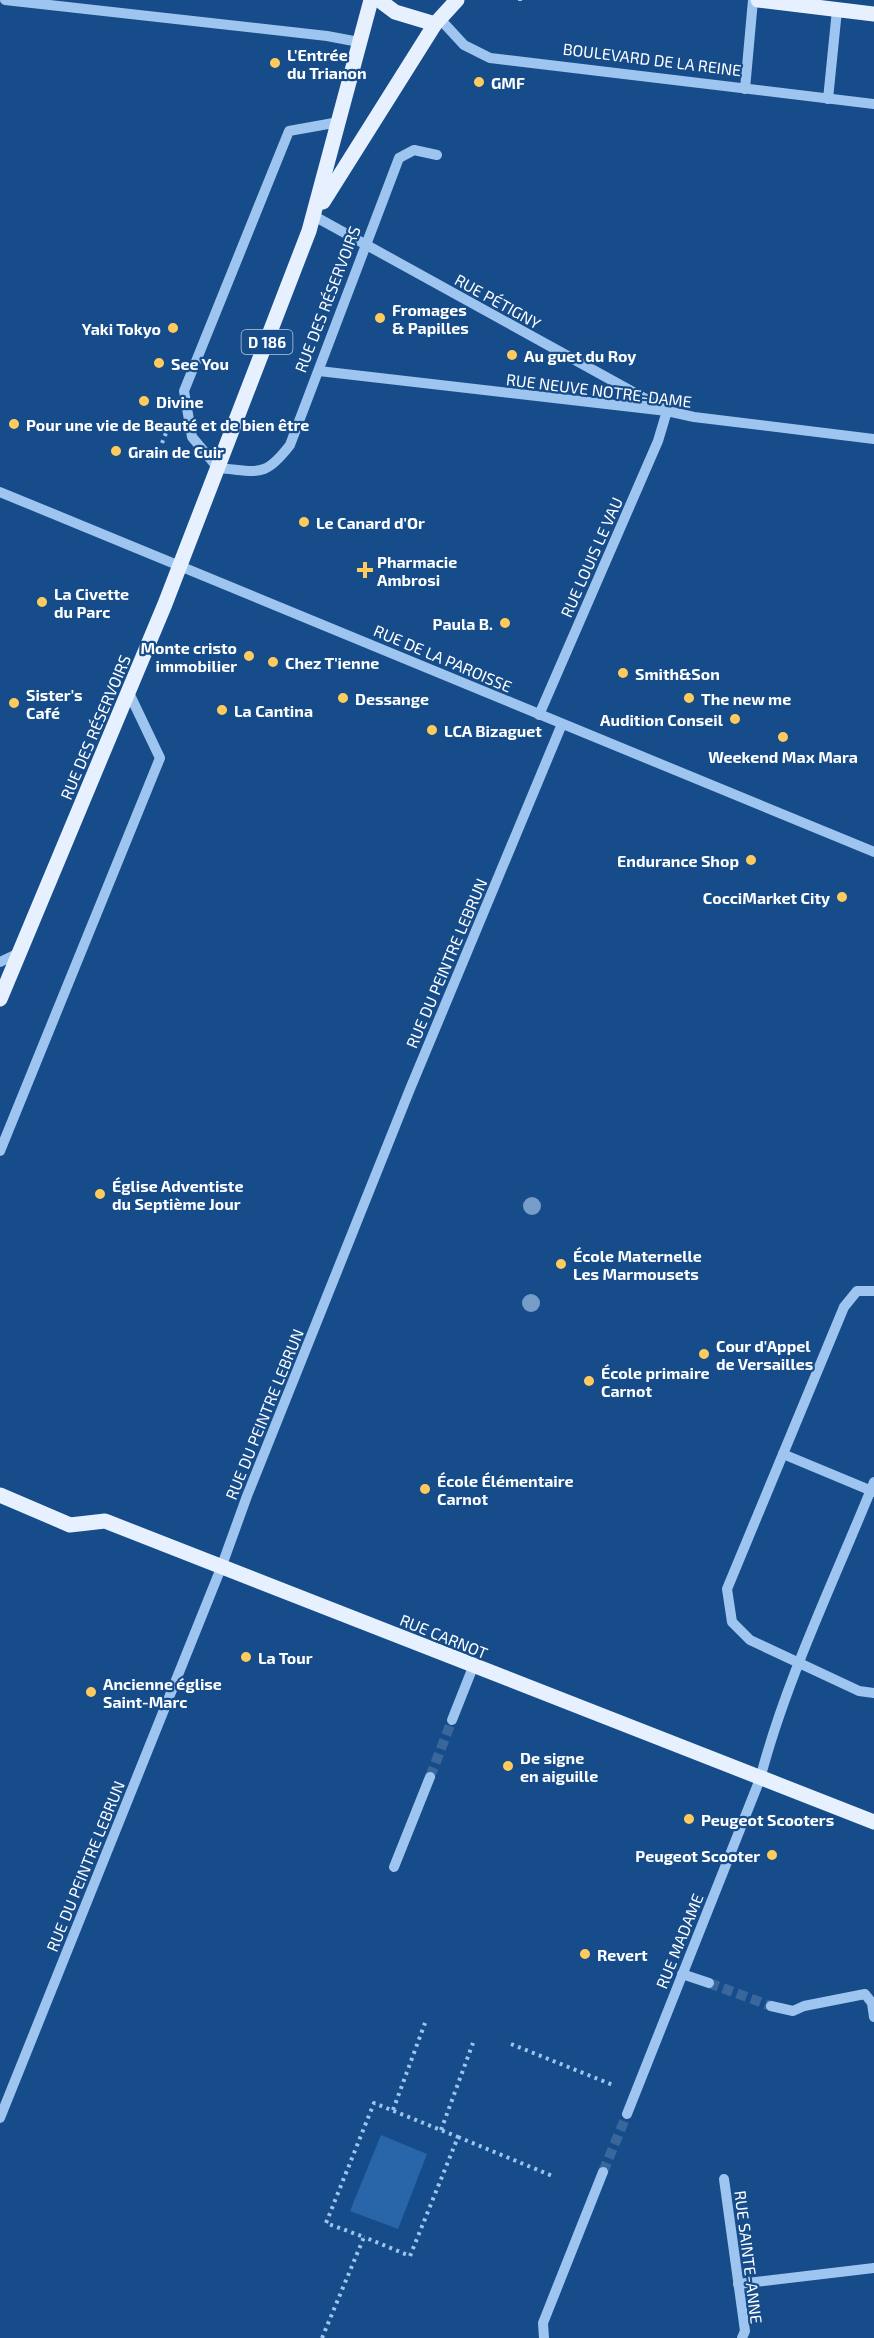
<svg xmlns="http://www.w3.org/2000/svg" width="874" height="2338" font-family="'Exo 2',sans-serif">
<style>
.green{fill:#2866a9}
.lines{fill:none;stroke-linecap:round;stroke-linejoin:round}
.minor-tunnel{stroke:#39679c;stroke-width:10;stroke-dasharray:10 5;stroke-linecap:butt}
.path{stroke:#9ec5ef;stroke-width:4;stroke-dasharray:3 4.5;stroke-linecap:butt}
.minor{stroke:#9ec5ef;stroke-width:10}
.major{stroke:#e6f0ff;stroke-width:15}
.tree{fill:#769cc8}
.poi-dot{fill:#ffcb5c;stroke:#164c8a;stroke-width:2}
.labels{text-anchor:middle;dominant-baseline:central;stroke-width:4.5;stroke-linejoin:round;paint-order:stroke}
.shield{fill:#164c8a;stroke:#b9c9dc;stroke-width:1.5}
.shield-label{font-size:15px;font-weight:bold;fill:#fff}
.poi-label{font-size:16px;font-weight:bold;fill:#fff;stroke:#164c8a;text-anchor:start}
.street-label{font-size:16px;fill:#fff;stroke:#164c8a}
</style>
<rect width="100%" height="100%" fill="#164c8a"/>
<polygon class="green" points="381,2135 427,2154 398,2229 350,2211"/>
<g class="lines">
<g class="minor-tunnel">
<polyline points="430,1777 452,1720"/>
<polyline points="709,1983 771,2006"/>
<polyline points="603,2172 627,2114"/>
</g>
<g class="path">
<polyline points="520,1 520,0"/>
<polyline points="162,443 166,433"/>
<polyline points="511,2044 613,2085"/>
<polyline points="393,2110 425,2023"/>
<polyline points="441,2130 473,2043"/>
<polyline points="458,2137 555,2177"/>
<polyline points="322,2338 364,2237 326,2223 374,2103 458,2137 410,2256 364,2237"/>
</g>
<g class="minor">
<polyline points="5,0 327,36 359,42"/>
<polyline points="440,19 464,45 490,58 874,104"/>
<polyline points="745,89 753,0"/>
<polyline points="828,99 837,10"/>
<path d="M339,122l-50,9 -105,260 8,46 26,31c40,3 46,11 72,-23l109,-287 15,-8 23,5"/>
<polyline points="314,216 662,408"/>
<polyline points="319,371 667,411 694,417 874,439"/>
<polyline points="0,492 874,852"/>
<polyline points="539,715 658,441 667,411"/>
<polyline points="0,962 19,953"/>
<polyline points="0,1151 160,758 129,693"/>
<polyline points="874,1291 857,1291 844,1307 727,1589 732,1622 750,1640 859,1691 874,1693"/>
<polyline points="783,1454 874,1492"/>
<polyline points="452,1720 473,1667"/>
<polyline points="394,1867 430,1777"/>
<polyline points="682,1974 709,1983"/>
<polyline points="771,2006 793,2011 804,2006 865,1994 872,2003 874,2017"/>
<path d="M627,2114l133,-335c26,-100 75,-200 114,-297"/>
<polyline points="0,2118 221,1568 247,1496 410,1089 562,724"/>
<polyline points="724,2179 745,2331 742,2338"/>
<polyline points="738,2284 874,2268"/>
<polyline points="544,2338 543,2323 603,2172"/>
</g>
<g class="major">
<polyline points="379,0 395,12 435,24"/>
<polyline points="758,0 874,14"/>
<polyline points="323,202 435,24 457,0"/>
<polyline points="0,999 165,604 309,231 371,0"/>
<polyline points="0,1495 70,1525 105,1521 874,1822"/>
</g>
</g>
<g class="tree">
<circle cx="532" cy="1206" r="9"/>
<circle cx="531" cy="1303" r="9"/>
</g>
<g class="poi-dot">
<circle cx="275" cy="63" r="6"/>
<circle cx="479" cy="82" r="6"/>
<circle cx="380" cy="318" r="6"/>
<circle cx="173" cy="328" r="6"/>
<circle cx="512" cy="355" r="6"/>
<circle cx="159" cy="363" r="6"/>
<circle cx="144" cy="401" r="6"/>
<circle cx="14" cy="424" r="6"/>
<circle cx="116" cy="451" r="6"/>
<circle cx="304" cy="522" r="6"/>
<path d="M362 561h6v6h6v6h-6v6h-6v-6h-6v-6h6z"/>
<circle cx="42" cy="602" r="6"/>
<circle cx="505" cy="623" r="6"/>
<circle cx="249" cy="656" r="6"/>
<circle cx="273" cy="662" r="6"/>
<circle cx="623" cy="673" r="6"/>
<circle cx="343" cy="698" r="6"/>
<circle cx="689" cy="698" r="6"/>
<circle cx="14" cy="703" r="6"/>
<circle cx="222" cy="710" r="6"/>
<circle cx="735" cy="719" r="6"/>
<circle cx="432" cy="730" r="6"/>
<circle cx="783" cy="737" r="6"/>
<circle cx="751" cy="860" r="6"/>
<circle cx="842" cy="897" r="6"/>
<circle cx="100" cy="1194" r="6"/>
<circle cx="561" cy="1264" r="6"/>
<circle cx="704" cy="1354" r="6"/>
<circle cx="589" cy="1381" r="6"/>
<circle cx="425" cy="1489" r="6"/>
<circle cx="246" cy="1657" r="6"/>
<circle cx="91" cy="1692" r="6"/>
<circle cx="508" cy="1766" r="6"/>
<circle cx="689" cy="1819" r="6"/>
<circle cx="772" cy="1855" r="6"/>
<circle cx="585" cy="1954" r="6"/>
</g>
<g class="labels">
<rect class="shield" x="241.5" y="330" width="51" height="24" rx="4.5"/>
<g class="shield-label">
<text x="267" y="342">D 186</text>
</g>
<g class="poi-label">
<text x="287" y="54">L'Entrée<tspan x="287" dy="18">du Trianon</tspan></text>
<text x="491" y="82">GMF</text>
<text x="392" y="309">Fromages<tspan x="392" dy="18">&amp; Papilles</tspan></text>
<text x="161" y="328" text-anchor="end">Yaki Tokyo</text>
<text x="524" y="355">Au guet du Roy</text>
<text x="171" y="363">See You</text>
<text x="156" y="401">Divine</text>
<text x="26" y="424">Pour une vie de Beauté et de bien être</text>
<text x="128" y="451">Grain de Cuir</text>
<text x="316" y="522">Le Canard d'Or</text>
<text x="377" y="561">Pharmacie<tspan x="377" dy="18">Ambrosi</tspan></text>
<text x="54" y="593">La Civette<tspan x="54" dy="18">du Parc</tspan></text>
<text x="493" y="623" text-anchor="end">Paula B.</text>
<text x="237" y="647" text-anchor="end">Monte cristo<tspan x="237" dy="18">immobilier</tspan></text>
<text x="285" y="662">Chez T'ienne</text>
<text x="635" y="673">Smith&amp;Son</text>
<text x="26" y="694">Sister's<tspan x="26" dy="18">Café</tspan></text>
<text x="355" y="698">Dessange</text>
<text x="701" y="698">The new me</text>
<text x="234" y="710">La Cantina</text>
<text x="723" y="719" text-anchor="end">Audition Conseil</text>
<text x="444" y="730">LCA Bizaguet</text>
<text x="783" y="756" text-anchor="middle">Weekend Max Mara</text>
<text x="739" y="860" text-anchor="end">Endurance Shop</text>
<text x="830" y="897" text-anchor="end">CocciMarket City</text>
<text x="112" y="1185">Église Adventiste<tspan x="112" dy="18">du Septième Jour</tspan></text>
<text x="573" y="1255">École Maternelle<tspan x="573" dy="18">Les Marmousets</tspan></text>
<text x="716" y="1345">Cour d'Appel<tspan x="716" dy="18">de Versailles</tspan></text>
<text x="601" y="1372">École primaire<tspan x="601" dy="18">Carnot</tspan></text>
<text x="437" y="1480">École Élémentaire<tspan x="437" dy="18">Carnot</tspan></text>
<text x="258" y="1657">La Tour</text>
<text x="103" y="1683">Ancienne église<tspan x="103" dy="18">Saint-Marc</tspan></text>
<text x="520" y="1757">De signe<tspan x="520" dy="18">en aiguille</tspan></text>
<text x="701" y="1819">Peugeot Scooters</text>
<text x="760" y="1855" text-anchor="end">Peugeot Scooter</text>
<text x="597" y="1954">Revert</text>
</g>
<g class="street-label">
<text transform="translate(652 59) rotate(7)">BOULEVARD DE LA REINE</text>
<text transform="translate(327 299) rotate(-69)">RUE DES RÉSERVOIRS</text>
<text transform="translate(498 301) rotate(29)">RUE PÉTIGNY</text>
<text transform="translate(599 390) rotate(7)">RUE NEUVE NOTRE-DAME</text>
<text transform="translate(591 557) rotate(-66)">RUE LOUIS LE VAU</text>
<text transform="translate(443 658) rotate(23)">RUE DE LA PAROISSE</text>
<text transform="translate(95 727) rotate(-67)">RUE DES RÉSERVOIRS</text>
<text transform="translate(446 963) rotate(-67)">RUE DU PEINTRE LEBRUN</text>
<text transform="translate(264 1414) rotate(-68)">RUE DU PEINTRE LEBRUN</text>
<text transform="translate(444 1636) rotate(22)">RUE CARNOT</text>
<text transform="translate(85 1866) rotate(-68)">RUE DU PEINTRE LEBRUN</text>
<text transform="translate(679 1941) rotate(-68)">RUE MADAME</text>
<text transform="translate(749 2257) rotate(83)">RUE SAINTE-ANNE</text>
</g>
</g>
</svg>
